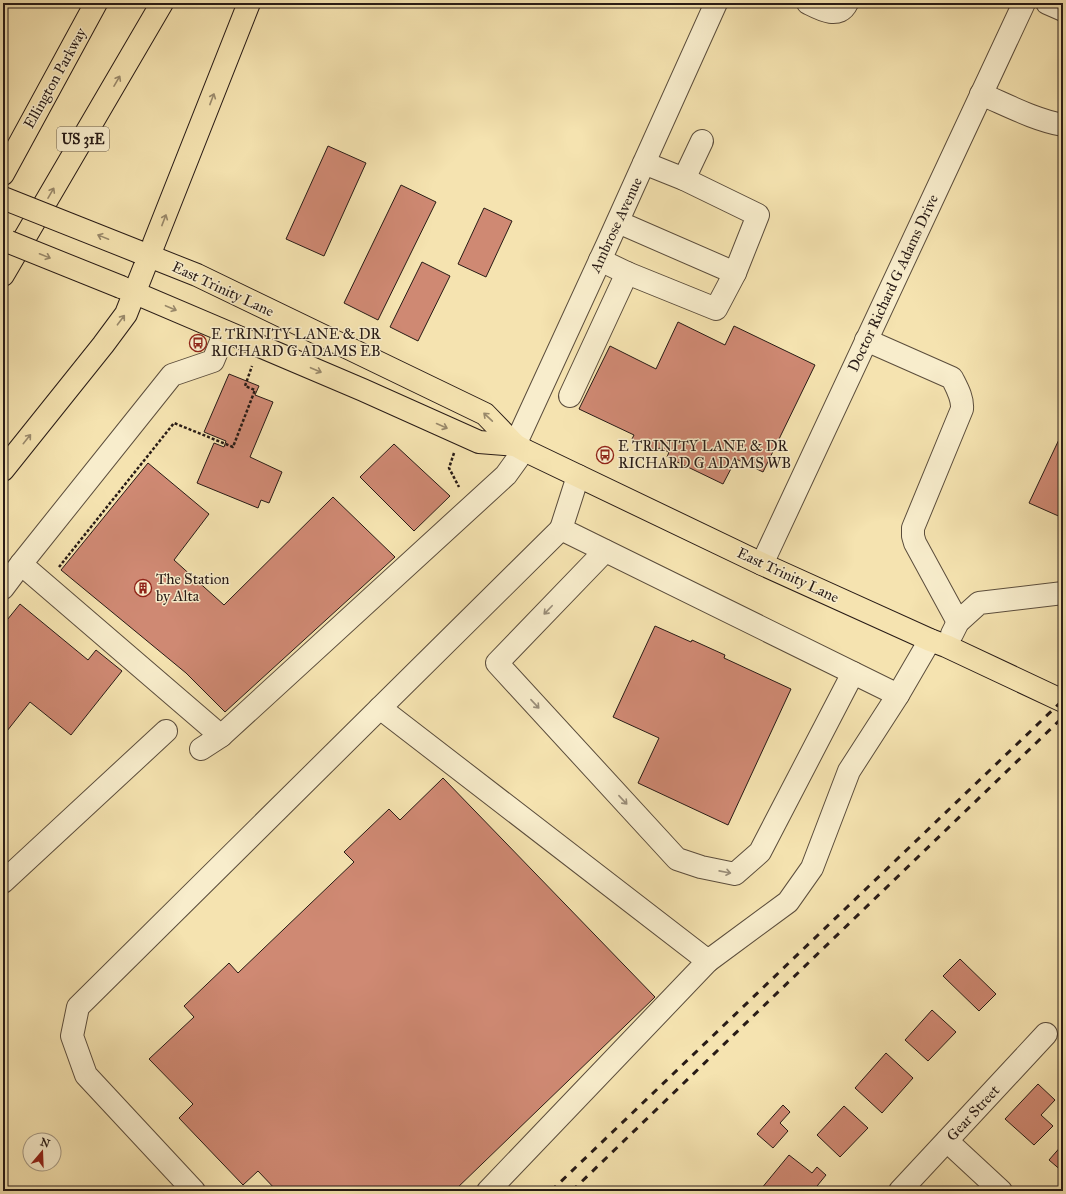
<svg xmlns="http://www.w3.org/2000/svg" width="1066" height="1194" font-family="'IM FELL Great Primer',serif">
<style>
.building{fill:#cf8973;stroke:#281b16}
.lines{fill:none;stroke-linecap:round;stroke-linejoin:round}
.minor-casing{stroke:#5b4d3c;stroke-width:24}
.major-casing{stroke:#281b16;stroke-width:24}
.highway-casing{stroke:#281b16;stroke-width:24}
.path{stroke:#281b16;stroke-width:2.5;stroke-dasharray:3 2;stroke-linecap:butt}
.minor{stroke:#f8edcc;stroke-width:22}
.major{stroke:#f5e3b0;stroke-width:22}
.highway{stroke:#f5e3b0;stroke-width:22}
.rail{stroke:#281b16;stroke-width:3;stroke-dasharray:7 7;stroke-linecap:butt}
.major-bridge-casing{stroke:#281b16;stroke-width:24;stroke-linecap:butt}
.major-bridge{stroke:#f5e3b0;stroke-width:22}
.oneway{stroke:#99896b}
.oneway2{stroke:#9a8e7a}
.labels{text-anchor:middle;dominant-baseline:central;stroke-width:3;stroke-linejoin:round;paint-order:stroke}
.shield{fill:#f8edcc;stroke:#665a4d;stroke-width:1}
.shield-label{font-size:14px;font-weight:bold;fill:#281b16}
.street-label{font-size:15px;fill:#281b16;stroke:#f8edcc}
.poi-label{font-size:15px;fill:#281b16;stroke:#f8edcc;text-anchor:start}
</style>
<rect width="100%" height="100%" fill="#f5e3b0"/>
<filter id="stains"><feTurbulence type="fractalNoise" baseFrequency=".005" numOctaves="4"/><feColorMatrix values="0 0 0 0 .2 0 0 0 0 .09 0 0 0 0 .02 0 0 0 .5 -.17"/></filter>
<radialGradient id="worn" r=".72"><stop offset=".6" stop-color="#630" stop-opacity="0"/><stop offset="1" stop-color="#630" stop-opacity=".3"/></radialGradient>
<g class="building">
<polygon points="328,146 366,163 324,256 286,239"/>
<polygon points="401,185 436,202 378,320 344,303"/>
<polygon points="484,208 512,221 486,277 458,264"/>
<polygon points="422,262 450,276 418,341 390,327"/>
<polygon points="678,322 725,345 734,326 815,365 763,472 736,459 723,484 667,457 669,452 659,448 657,451 632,439 634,435 579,409 610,346 656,369"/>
<polygon points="229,374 259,386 255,395 273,402 250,457 282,472 269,503 261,500 258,508 197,483 214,443 224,447 226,441 204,432"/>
<polygon points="1063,431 1063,518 1029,503"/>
<polygon points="394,444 450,496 414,531 360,477"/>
<polygon points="148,463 209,514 174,560 224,605 333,497 395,557 225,712 186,673 61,570"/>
<polygon points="20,604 88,660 96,650 122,671 71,735 30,702 3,736 3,625"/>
<polygon points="655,626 691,642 692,640 725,655 724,658 791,689 728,825 638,783 659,738 613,717"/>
<polygon points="443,778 655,997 454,1191 277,1191 258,1171 243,1185 179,1118 193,1104 149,1059 194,1017 184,1006 229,963 238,973 354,862 344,852 389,809 400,820"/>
<polygon points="960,959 996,994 979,1011 943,976"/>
<polygon points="932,1010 956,1032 928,1061 905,1040"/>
<polygon points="886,1053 913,1078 882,1113 855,1088"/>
<polygon points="1038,1084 1055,1100 1041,1115 1053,1126 1034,1145 1005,1119"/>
<polygon points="783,1105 790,1112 780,1123 788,1131 773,1148 757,1134"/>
<polygon points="844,1106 868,1128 840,1157 817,1135"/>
<polygon points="1063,1144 1063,1172 1049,1160"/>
<polygon points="789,1155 812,1173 817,1167 826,1175 813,1191 763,1191 761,1189"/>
</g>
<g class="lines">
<g class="minor-casing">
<g id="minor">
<path d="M808,3c12,6 31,17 39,0"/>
<polyline points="1047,3 1063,10"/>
<path d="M981,94c26,11 54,26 82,31"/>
<polyline points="684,179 702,141"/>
<polyline points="618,222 735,273"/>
<polyline points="600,260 627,273 716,309 735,273 758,215 684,179 644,163"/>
<polyline points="225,332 213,361 172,375 21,564 221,736 506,475 524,450"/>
<path d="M866,340l86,38c5,10 11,20 10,31l-49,119v8l2,7 43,79"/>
<polyline points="570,396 627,273"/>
<polyline points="515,445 607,245 716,3"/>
<polyline points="578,476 561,529 898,695 930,640"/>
<polyline points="561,529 380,708 708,961 788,902 812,868 849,771 898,695"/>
<polyline points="605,551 497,663 677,859 701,867 735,874 760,852 853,673"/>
<polyline points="762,564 1024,3"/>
<polyline points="3,588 21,564"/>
<polyline points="952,634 958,622 979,603 1063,593"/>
<polyline points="201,749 221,736"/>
<polyline points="3,882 166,731"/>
<polyline points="947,1141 1001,1191"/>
<polyline points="194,1191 86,1075 72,1036 78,1007 380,708"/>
<polyline points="488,1191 708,961"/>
<polyline points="900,1191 1046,1034"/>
</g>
</g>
<g class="major-casing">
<g id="major">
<polyline points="139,252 197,275 485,414 515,445 524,450 762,564 930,640 946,646 1063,701"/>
<polyline points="121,287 363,390 479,442 515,445"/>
</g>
</g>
<g class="highway-casing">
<g id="highway">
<polyline points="3,174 96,3"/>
<polyline points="3,275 162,3"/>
<polyline points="3,470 103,345 126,314 249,3"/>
</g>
</g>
<g class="path">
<polyline points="454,453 449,468 459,487"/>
<polyline points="59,567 174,423 233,447 255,390 245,386 252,366"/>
</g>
<use href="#minor" class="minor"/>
<use href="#major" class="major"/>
<use href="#highway" class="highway"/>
<g class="rail">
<polyline points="551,1191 1063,700"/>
<polyline points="572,1191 1063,717"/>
</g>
<g class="major-bridge-casing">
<g id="major-bridge">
<polyline points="3,198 139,252"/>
<polyline points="9,242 121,287"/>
</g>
</g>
<use href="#major-bridge" class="major-bridge"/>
</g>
<defs><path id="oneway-shaft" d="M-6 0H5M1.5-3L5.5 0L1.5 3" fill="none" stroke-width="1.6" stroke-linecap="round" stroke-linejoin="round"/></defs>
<g class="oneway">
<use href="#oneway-shaft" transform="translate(117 81) rotate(-60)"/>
<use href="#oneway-shaft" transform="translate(212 99) rotate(-69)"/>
<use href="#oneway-shaft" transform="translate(51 193) rotate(-60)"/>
<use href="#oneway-shaft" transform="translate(164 220) rotate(-69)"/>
<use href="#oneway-shaft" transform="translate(103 237) rotate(-158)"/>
<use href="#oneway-shaft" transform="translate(45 256) rotate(22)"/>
<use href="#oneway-shaft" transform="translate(171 308) rotate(23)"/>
<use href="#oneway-shaft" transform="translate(121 320) rotate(-53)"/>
<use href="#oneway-shaft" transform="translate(316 370) rotate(23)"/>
<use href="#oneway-shaft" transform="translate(488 417) rotate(-137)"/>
<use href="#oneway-shaft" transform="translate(442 426) rotate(24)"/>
<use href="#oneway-shaft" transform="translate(27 439) rotate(-51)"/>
</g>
<g class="oneway2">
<use href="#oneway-shaft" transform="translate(548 610) rotate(134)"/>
<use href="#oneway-shaft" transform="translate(535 704) rotate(47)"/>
<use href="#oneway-shaft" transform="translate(623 800) rotate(47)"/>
<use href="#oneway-shaft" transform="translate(725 872) rotate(11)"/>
</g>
<defs>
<g id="bus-ring" transform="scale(0.9)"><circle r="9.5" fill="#f8edcc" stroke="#8f2418" stroke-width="1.5"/><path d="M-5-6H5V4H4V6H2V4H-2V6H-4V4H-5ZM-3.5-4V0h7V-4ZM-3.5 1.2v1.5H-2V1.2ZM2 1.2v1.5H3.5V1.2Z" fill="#8f2418"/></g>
<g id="building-ring" transform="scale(0.9)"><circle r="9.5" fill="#f8edcc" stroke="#8f2418" stroke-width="1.5"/><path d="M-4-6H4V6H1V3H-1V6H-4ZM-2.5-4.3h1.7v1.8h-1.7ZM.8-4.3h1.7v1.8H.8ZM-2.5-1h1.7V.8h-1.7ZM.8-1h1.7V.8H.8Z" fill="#8f2418"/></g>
</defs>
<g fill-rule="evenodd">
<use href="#bus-ring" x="198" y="343"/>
<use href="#bus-ring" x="605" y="455"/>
<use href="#building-ring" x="143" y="588"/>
</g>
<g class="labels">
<rect class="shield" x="57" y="127" width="52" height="24" rx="3"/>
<g class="shield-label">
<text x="83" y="139">US 31E</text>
</g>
<g class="street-label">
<text transform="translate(55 78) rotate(-61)">Ellington Parkway</text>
<text transform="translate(616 225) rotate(-65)">Ambrose Avenue</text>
<text transform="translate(893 283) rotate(-65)">Doctor Richard G Adams Drive</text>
<text transform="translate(223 289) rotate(25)">East Trinity Lane</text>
<text transform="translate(788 575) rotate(25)">East Trinity Lane</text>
<text transform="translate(973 1113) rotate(-47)">Gear Street</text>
</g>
<g class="poi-label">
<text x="211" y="334">E TRINITY LANE &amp; DR<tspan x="211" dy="17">RICHARD G ADAMS EB</tspan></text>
<text x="618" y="446">E TRINITY LANE &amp; DR<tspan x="618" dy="17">RICHARD G ADAMS WB</tspan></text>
<text x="156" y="579">The Station<tspan x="156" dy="17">by Alta</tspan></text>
</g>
</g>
<rect width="1066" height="1194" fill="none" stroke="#f5e3b0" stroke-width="16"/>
<rect x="4" y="4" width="1058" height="1186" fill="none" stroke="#281b16" stroke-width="2"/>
<rect x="8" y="8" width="1050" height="1178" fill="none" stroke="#281b16"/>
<g transform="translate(42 1152) rotate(19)"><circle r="19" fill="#f8edcc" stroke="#a59983"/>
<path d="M0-3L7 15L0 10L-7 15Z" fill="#8f2418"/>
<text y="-6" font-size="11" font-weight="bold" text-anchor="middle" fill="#281b16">N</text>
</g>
<rect width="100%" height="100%" filter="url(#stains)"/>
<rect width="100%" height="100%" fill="url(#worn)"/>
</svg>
